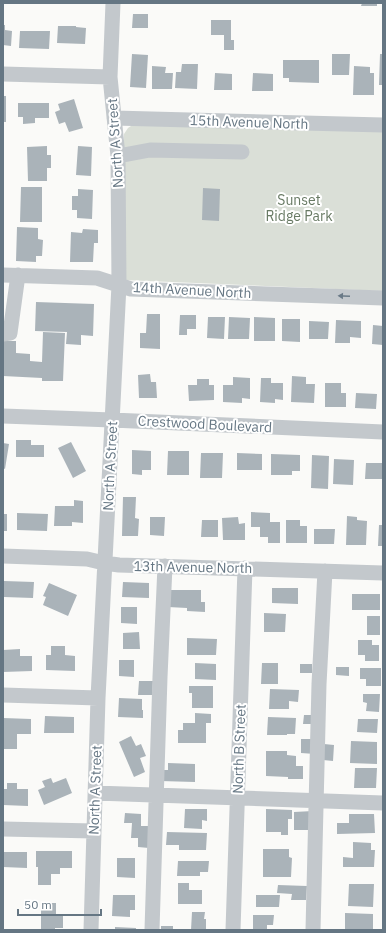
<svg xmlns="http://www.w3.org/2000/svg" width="386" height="933" font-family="'IBM Plex Sans',sans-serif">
<rect width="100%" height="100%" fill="#fafaf8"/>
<!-- green -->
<path fill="#dadfd7" d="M134 124 383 131V291L124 280V134L128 128Z"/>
<!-- building -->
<path fill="#aab3b9" d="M362 3H377V6H361Z
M133 14H148V28H132Z
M211 20H231V40H234V50H224V35H211Z
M3 25H5V30L12 31 11 46 3 45Z
M58 26H76V27L86 28 85 44 57 43Z
M20 31H50L49 49 19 48Z
M132 54 148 55 146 88 130 87Z
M332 54H350L349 75H332Z
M380 54H383V85H379Z
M283 60H319V83L289 82V78H283Z
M182 64H198L197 89 175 88 176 72H181Z
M152 66 166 67 165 73H173L172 89H152Z
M354 66 370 67V73H374V95H353Z
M215 73 232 74V90H214Z
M253 73 273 74V91H252Z
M3 96H6V122H3Z
M74 99 83 128 69 132 65 122 59 124 55 112 60 110 58 104Z
M18 103H49V118H35V123L23 124V117H18Z
M47 146V155H51V168H47V181H28L27 147Z
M78 146 92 147 91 176 76 175Z
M21 187H42V222H20Z
M203 188 220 189 219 221 202 220Z
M78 189 93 190 92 219 77 218V210H72V196H78Z
M17 227 38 228V239L43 240 42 256H36V262L16 261Z
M83 229 98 230V243H94L93 262H70L71 232 82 233Z
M36 302 94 304 93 336 81 335V345L66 344 67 332 35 331Z
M147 314H160V349L140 348V333H146Z
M180 315H196V329H187V335H179Z
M208 317H225L224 339 207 338Z
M229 317 250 318 249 339H228Z
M254 317 275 318V341H254Z
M282 319H300V342L282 341Z
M336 320 361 321V338L350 337V343H335Z
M309 321 329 322 328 339H309Z
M373 325 383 326V345L372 344Z
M43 332 65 333 63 381H42V378L3 376V341H16V353L30 354V361L42 362Z
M150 374 151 382H156L157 398H139L138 375Z
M292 376 306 377V384H315L314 403 291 402Z
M233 377 250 378V399L242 398V403L223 402V385H233Z
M261 378H271V383H283V400L275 399V403L260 402Z
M197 379H209V385H214V400L189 401 188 385H197Z
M325 383H341V393H346V407H325Z
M356 393 377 394 376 409 355 408Z
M16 440H31V445H44V457H16Z
M71 442 86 471 73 478 58 448Z
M3 443 9 444 5 469 3 468Z
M132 450 151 451V470H142V475L132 474Z
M168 451H189V475H167Z
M201 453H223L222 478H200Z
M237 453 262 454V470H237Z
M271 454 300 455V471H292V475H271Z
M312 455 329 456 328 489 311 488Z
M334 459 354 460 353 485 333 484Z
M366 463H383V479H365Z
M123 497H136L135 518 139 519 138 536H122Z
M74 500 83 501V523L72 522V526H54L55 506H74Z
M251 512 270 513V522H280V543H268V537H260V527H251Z
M17 513 48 514 47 531 17 530Z
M3 514H7V531H3Z
M347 516 357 517V520L367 521 366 545H346Z
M150 517H165L164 536 150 535Z
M238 517 239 524 245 523V540H223L222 518Z
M202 520H218V537H201Z
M286 520H300V526H307V543H286Z
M379 525H383V546H378Z
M314 529H335L334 544H314Z
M4 581 34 582 33 598 4 597Z
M123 582 149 583V598L122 597Z
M49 583 77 595 68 616 43 605 46 597 43 596Z
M272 588H298V604L272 603Z
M168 590H201V602H205V612L187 611V608L168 607Z
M352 594H380V610H352Z
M121 607H137V624L121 623Z
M264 613 286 614 285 632H264Z
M367 616H380V635H367Z
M139 632 140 649H123V633Z
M187 638 217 639 216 655H187Z
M358 640H372V645H379V661H365V655H358Z
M51 646H65V655L75 656V671L46 670V655H51Z
M20 649V656H32V671L3 672V650Z
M119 660H134V677L119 676Z
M195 663 216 664V680L195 679Z
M262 663H278V684H261Z
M300 664H312V673H300Z
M336 667H349V676L336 675Z
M360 668H381V686H366V679H360Z
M139 681H153L152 695H138Z
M189 686H213V708H192V693H189Z
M270 689 299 690 298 702 289 701V709H269Z
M363 694H380L379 712 366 711 367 703 363 702Z
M119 698 142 699V710H143V718L118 717Z
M195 713 211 714V723H206V743H178V730H183V723H195Z
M304 715H315V724H303Z
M45 716 74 717V733H44Z
M268 717 296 718 295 734H287V735H267Z
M3 718 31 719V734H17V749H3Z
M358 719H378L377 733 357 732Z
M131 736 136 746 141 744 146 756 140 758 145 772 134 777 119 742Z
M301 739H316L315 754 301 753Z
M351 741 377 742V764L350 763Z
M324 744 334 745 333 761 323 760Z
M266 751H287V755L296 756V766H303V779H288V777L266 776Z
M168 763 195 764V782L160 781 161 770H168Z
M355 768H377L376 788H354Z
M51 778 53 783 66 778 72 793 44 805 38 790 45 787 42 781Z
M7 783H17V789H28V806L3 805V789H7Z
M185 809H207V821L202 820V829L184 828Z
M266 809 292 810V819H288V835H281V832H266Z
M313 811V830H294V812Z
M125 813 141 814V826H149V848L138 847V838H131L132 823H124Z
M349 814H374L375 833 337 834V823H349Z
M167 832 207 833 206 850H179V845H166Z
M353 842 371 843V850H375L374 867H343V857L353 858Z
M263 849H289V857L292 858 291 877H263Z
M36 851H72V868H60V874H51V885H38V867H36Z
M3 852H27V868L3 867Z
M117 858H135V878L117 877Z
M178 861H209L208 872H200V876H177Z
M178 883H189V890H202V904H178Z
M349 884H374L373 907 348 906Z
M278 885 307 886 306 900H291L292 894 277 893Z
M113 895H135V910H130V917L112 916Z
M256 895H280L279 907H256Z
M41 903H56V914L63 915V928H55V930H41Z
M192 912H205L204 919H206V930H191Z
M345 913 373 914V930H345Z
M253 915H274L273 925H267V930H253Z
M161 926H173V930H161Z
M115 927 136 928V930H115Z"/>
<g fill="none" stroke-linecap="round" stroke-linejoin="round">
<!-- minor -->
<path stroke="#c3c8cc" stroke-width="15" d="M3 74 110 77
M114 118 383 125
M118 156 150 150 242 152
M3 275 97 278 131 289 383 298
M3 334 10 333 18 275
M3 416 112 420 383 432
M3 556 87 559 104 563 119 565 383 573
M3 695 98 698
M95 793 383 803
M3 829 94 831
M91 930 98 698 119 285 118 156 110 77 113 3
M152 930 160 677 165 566
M233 930 245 568
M313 930 319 684 325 571"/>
</g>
<!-- one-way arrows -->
<defs><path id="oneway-solid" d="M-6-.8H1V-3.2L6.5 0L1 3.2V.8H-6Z"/></defs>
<use fill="#6a7a87" href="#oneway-solid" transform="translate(344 296) rotate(-178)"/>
<g text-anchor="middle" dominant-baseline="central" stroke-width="4" stroke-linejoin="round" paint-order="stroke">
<!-- street labels -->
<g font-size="14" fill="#657683" stroke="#fff">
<text transform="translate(249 122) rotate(2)">15th Avenue North</text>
<text transform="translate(115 143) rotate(-94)">North A Street</text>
<text transform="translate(192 290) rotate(3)">14th Avenue North</text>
<text transform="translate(205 424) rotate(3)">Crestwood Boulevard</text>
<text transform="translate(110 466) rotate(-87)">North A Street</text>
<text transform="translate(193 567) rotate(1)">13th Avenue North</text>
<text transform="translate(239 749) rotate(-88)">North B Street</text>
<text transform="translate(95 790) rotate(-88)">North A Street</text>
</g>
<!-- park labels -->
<g font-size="14" fill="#687a64" stroke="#fff">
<text x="299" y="200">Sunset<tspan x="299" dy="16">Ridge Park</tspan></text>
</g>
</g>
<!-- border -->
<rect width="386" height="933" fill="none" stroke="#657683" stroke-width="8"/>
<!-- scale -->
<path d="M18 909v6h83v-6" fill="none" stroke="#657683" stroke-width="2"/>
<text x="24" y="909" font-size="12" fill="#657683" stroke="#ffffff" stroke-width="3" paint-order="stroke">50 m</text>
</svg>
